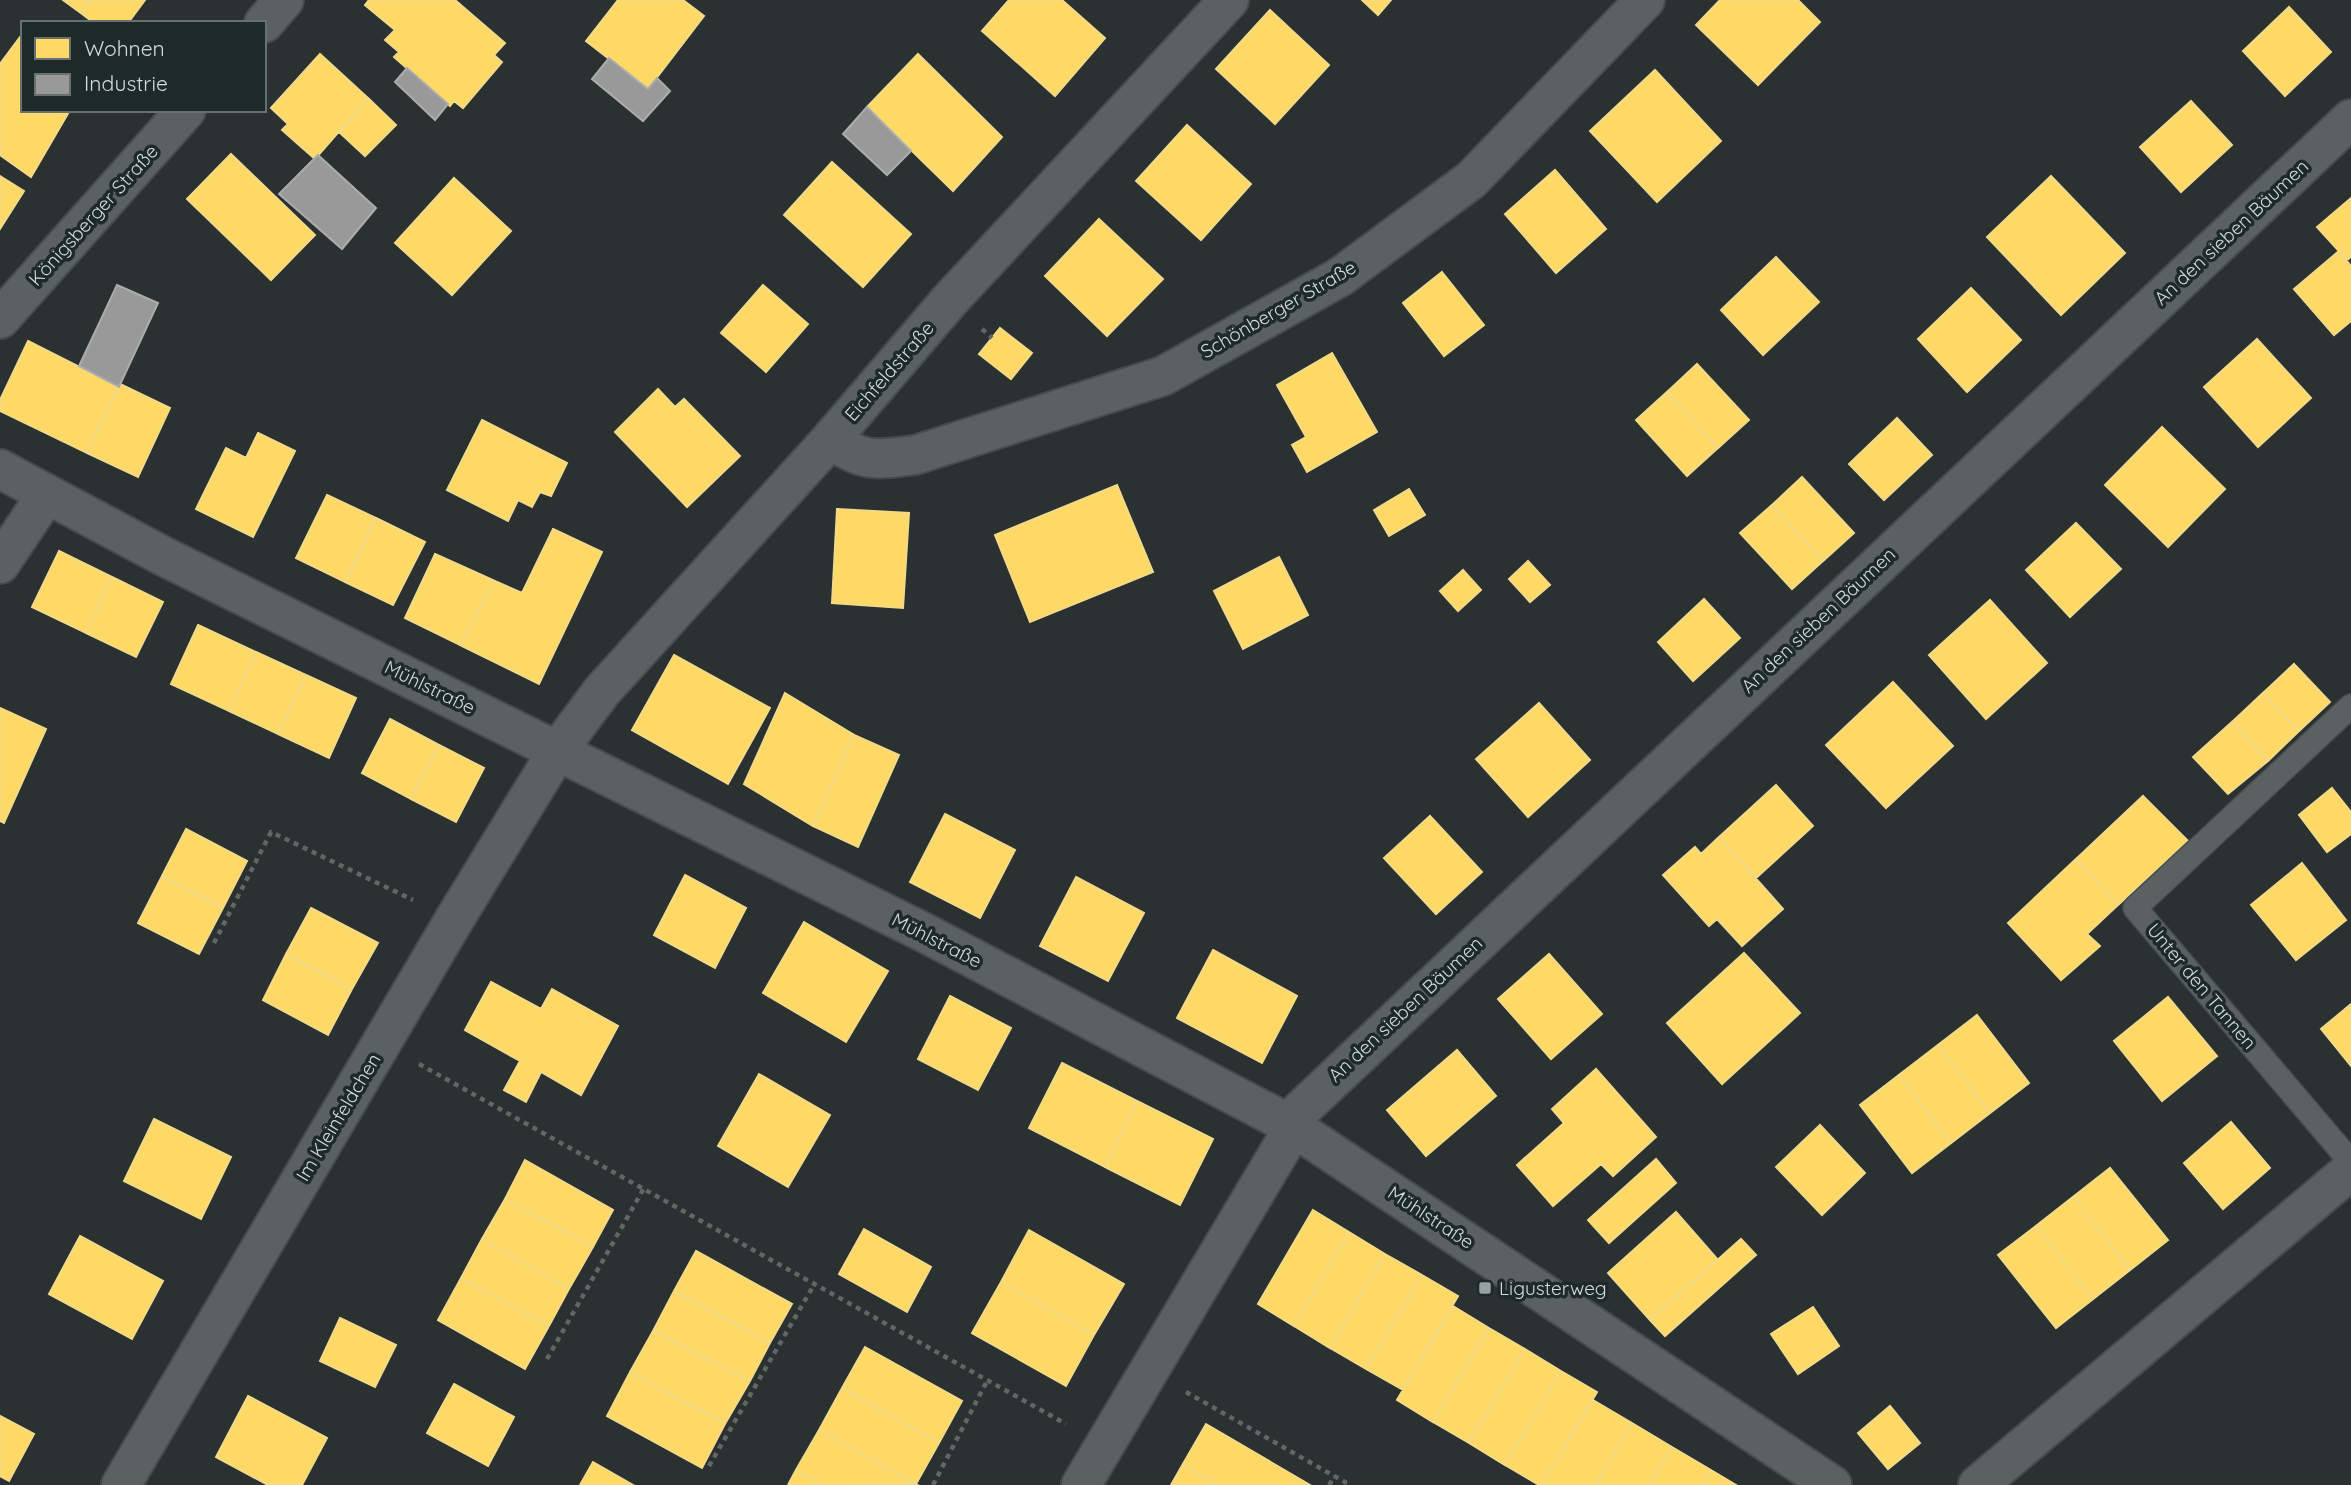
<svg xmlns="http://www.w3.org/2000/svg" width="2351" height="1485" font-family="Quicksand,sans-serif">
<rect width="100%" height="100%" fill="#2b3130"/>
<!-- homes -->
<path fill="#ffd966" stroke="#f2da89" stroke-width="2" d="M63 0H91L81 13Z
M91 0H145L128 23H94L81 13Z
M369 0H455L505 43 494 55 502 62 463 108 454 101 450 106 394 57 399 52 385 40 395 30 365 5Z
M618 0H683L704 16 648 89 586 41Z
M1009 0H1062L1105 38 1055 96 982 31Z
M1362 0H1391L1378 15Z
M1720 0H1798L1820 22 1758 85 1696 25Z
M2289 7 2331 52 2285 96 2243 51Z
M1270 10 1329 65 1275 124 1216 69Z
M23 33V110H70L31 177 0 155V64Z
M320 54 368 98 315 159 282 130 288 124 271 108Z
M918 54 1002 137 953 191 867 107Z
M1655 70 1721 141 1657 202 1590 131Z
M368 98 396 125 365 156 339 132Z
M2191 101 2232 145 2181 192 2140 147Z
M1187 125 1251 184 1201 240 1136 181Z
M231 154 315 235 271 280 187 199Z
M832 162 911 234 863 287 784 215Z
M1555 170 1606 229 1556 273 1505 214Z
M0 176 24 191 0 229Z
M2051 176 2125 253 2061 315 1987 237Z
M454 178 511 231 452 295 395 243Z
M2351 198V257L2347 260 2317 227Z
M1099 219 1163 279 1107 336 1045 276Z
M2339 251 2351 266V321L2334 335 2294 289Z
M1776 257 1819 302 1763 355 1721 310Z
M1442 272 1484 325 1444 356 1403 303Z
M763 285 808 324 766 372 721 333Z
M1971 288 2021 340 1967 392 1918 339Z
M1000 328 1032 353 1011 379 979 354Z
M2257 339 2311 398 2258 447 2204 387Z
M28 341 119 387 87 453 0 411V400Z
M1332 353 1377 432 1307 472 1292 445 1306 437 1277 385Z
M1697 364 1749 420 1718 448 1667 392Z
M120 384 170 408 138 477 87 453Z
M658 389 675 407 684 399 740 456 687 507 615 432Z
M1667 392 1718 448 1687 476 1636 420Z
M1897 418 1932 455 1884 500 1849 464Z
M482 420 567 463 551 496 540 492 532 507 518 500 508 521 447 490Z
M2162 427 2225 489 2168 547 2105 485Z
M258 433 295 451 253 537 196 509 226 448 246 458Z
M1802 477 1854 533 1823 561 1772 505Z
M1117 485 1153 572 1030 622 995 535Z
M1409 489 1425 515 1389 536 1374 510Z
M327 495 376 518 345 582 296 558Z
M1772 505 1823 561 1792 589 1740 533Z
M837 509 909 513 903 608 832 603Z
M376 518 425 542 393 605 345 582Z
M2076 523 2121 569 2070 617 2026 570Z
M553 529 602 552 539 684 460 645 495 581 522 593Z
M59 551 112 577 86 633 32 607Z
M435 554 495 581 460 645 405 618Z
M1279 557 1308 615 1243 649 1214 591Z
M1528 561 1550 585 1530 602 1509 579Z
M1463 570 1481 590 1458 611 1440 591Z
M112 577 163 602 136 657 86 633Z
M1704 599 1740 638 1693 681 1658 642Z
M1990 600 2047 663 1986 719 1929 655Z
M198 625 256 652 229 711 171 684Z
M256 652 306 675 278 734 229 711Z
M674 655 770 708 728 784 632 730Z
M2294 664 2330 702 2299 731 2263 693Z
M306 675 356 698 329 758 278 734Z
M1893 682 1953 746 1886 808 1826 745Z
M785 693 854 735 813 826 744 784Z
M2263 693 2299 731 2268 761 2232 722Z
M1539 703 1590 760 1528 817 1476 759Z
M0 708 46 729 4 823 0 821Z
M390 719 439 745 411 799 362 773Z
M2232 722 2268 761 2228 794 2193 757Z
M854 735 899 755 858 847 813 826Z
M439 745 484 768 456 822 411 799Z
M1776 785 1813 826 1756 878 1719 837Z
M2332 788 2351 812V834L2327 852 2299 815Z
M2143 796 2188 841 2118 905 2076 859Z
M945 814 1015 850 980 918 910 882Z
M1430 816 1482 872 1436 914 1384 858Z
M186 829 247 861 223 908 162 876Z
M1719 837 1783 909 1742 946 1717 919 1709 926 1663 875 1695 847 1701 854Z
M2076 859 2118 905 2087 934 2100 946 2061 980 2008 923Z
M2302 863 2346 920 2296 960 2251 905Z
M685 875 746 908 715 968 654 935Z
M162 876 223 908 199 954 138 923Z
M1076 877 1144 913 1108 981 1040 946Z
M311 908 378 943 352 989 286 954Z
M804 922 888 971 846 1042 763 993Z
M1213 950 1297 996 1262 1063 1177 1018Z
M1744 953 1800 1013 1722 1084 1667 1023Z
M286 954 352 989 328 1035 263 1000Z
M1549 954 1602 1014 1551 1059 1498 999Z
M491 982 541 1009 552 989 618 1026 581 1095 541 1072 526 1102 504 1090 520 1061 465 1030Z
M950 996 1011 1028 978 1090 918 1059Z
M2168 997 2217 1056 2162 1101 2114 1041Z
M2351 1004V1066L2321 1029Z
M1977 1015 2029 1083 1990 1113 1938 1045Z
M1938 1045 1990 1113 1951 1143 1899 1075Z
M1457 1050 1496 1096 1426 1156 1387 1110Z
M1062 1063 1137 1101 1105 1167 1029 1128Z
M1596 1069 1656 1137 1613 1176 1601 1164 1553 1206 1517 1165 1564 1123 1552 1109Z
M759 1074 830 1115 788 1187 718 1146Z
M1899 1075 1951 1143 1912 1173 1860 1105Z
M1137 1101 1213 1139 1180 1205 1105 1167Z
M154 1119 231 1157 201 1219 124 1181Z
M2231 1122 2270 1168 2223 1209 2184 1163Z
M1820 1125 1865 1173 1822 1215 1776 1167Z
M1656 1159 1676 1183 1609 1243 1588 1220Z
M525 1160 613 1210 593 1247 505 1199Z
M2110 1168 2168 1240 2130 1270 2073 1197Z
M2073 1197 2130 1270 2093 1299 2036 1226Z
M505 1199 593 1247 569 1289 482 1239Z
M1313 1210 1349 1232 1294 1326 1258 1304Z
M1676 1212 1718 1260 1650 1320 1608 1273Z
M2036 1226 2093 1299 2056 1328 1998 1255Z
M864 1229 931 1267 907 1312 839 1274Z
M1029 1230 1124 1284 1094 1335 1001 1282Z
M1349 1232 1385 1254 1330 1348 1294 1326Z
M80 1236 163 1281 132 1339 49 1294Z
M482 1239 569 1289 549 1326 461 1278Z
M1741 1239 1756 1255 1665 1336 1650 1320Z
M696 1251 792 1304 770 1343 674 1291Z
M1385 1254 1422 1275 1366 1369 1330 1348Z
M1422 1275 1458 1296 1403 1390 1366 1369Z
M461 1278 549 1326 525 1369 438 1320Z
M1001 1282 1094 1335 1066 1386 972 1333Z
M674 1291 770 1343 750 1381 653 1331Z
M1453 1306 1489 1328 1433 1422 1397 1400Z
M1813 1307 1839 1346 1798 1374 1771 1334Z
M340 1318 396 1345 375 1387 320 1361Z
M1489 1328 1525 1349 1469 1443 1433 1422Z
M653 1331 750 1381 725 1424 630 1372Z
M865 1347 962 1401 939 1443 842 1388Z
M1525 1349 1561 1371 1505 1465 1469 1443Z
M1561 1371 1597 1392 1542 1485H1539L1505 1465Z
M630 1372 725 1424 702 1468 607 1416Z
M454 1384 514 1417 488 1466 427 1433Z
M842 1388 939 1443 916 1484 819 1430Z
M248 1396 327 1438 302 1485H268L216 1457Z
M1593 1400 1632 1423 1596 1485H1542Z
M1890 1406 1920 1443 1888 1469 1858 1433Z
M0 1416 34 1434 9 1481 0 1476Z
M1632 1423 1672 1447 1649 1485H1596Z
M1206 1424 1310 1485H1217L1183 1464Z
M819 1430 916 1484 822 1485 796 1470Z
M1672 1447 1711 1470 1702 1485H1649Z
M593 1462 633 1485H580Z
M1183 1464 1217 1485H1171Z
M796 1470 822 1485H788Z
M1711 1470 1736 1485H1702Z"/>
<!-- industry -->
<path fill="#999" stroke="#abadad" stroke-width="2" d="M609 58 648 89 657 78 670 91 643 121 592 79Z
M407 68 448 104 435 120 395 82Z
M867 107 911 151 887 175 843 134Z
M318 155 376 208 342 249 279 194Z
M117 285 158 303 119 387 79 366Z"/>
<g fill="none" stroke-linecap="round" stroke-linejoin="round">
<!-- lane casing -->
<g stroke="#464c4b" stroke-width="26">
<path id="lane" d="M2351 706 2135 908 2351 1162"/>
</g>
<!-- street casing -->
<g stroke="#464c4b" stroke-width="42">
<path id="street" d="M264 23 284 0
M0 319 186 110
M831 439C862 463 878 460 915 455L1163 376 1340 277 1471 180 1645 0
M0 469 163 556 923 932 1287 1123 1832 1485
M0 564 47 494
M1287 1123 2351 119
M121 1485 454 920 558 750 602 691 831 439 949 301 1229 0
M1081 1485 1294 1127
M1978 1485 2351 1170"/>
</g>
<!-- path -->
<path stroke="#626766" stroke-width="4.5" stroke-dasharray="5 5" stroke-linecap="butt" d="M982 329 992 338
M214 943 271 832 413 900
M419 1064 1066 1424
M547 1359 644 1188
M1186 1392 1350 1485
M709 1466 815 1283
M933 1485 988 1379
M1329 1485 1335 1476"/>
<!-- lane -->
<use href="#lane" stroke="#5b6060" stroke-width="23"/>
<!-- street -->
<use href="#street" stroke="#5b6060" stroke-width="38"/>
</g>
<!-- markers -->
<rect fill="#99a09f" stroke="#1e2a28" stroke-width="2.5" x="1478" y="1281" width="14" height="14" rx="3.5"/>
<g text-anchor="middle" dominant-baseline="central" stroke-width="7" stroke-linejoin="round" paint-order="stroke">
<!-- street labels -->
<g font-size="19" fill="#d4dcdb" stroke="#1e2a28">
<text transform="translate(93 215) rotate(-48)">Königsberger Straße</text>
<text transform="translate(2231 232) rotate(-43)">An den sieben Bäumen</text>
<text transform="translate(1278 309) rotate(-30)">Schönberger Straße</text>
<text transform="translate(889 371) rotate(-49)">Eichfeldstraße</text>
<text transform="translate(1818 620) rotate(-43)">An den sieben Bäumen</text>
<text transform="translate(430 687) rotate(26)">Mühlstraße</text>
<text transform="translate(937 940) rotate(27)">Mühlstraße</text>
<text transform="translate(2202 986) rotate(50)">Unter den Tannen</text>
<text transform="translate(1405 1009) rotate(-43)">An den sieben Bäumen</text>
<text transform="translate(338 1117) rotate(-59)">Im Kleinfeldchen</text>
<text transform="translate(1431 1217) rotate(33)">Mühlstraße</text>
</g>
<!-- poi labels -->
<g font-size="19" fill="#d4dcdb" stroke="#1e2a28" text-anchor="start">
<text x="1499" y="1288">Ligusterweg</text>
</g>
</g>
<!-- legend -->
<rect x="21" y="21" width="245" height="91" fill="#1e2a28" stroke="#677170" stroke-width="2"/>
<rect x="35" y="38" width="35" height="21" fill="#ffd966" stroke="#677170" stroke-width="2"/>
<text x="84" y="56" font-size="21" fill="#d4dcdb">Wohnen</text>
<rect x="35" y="74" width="35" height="21" fill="#999999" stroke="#677170" stroke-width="2"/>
<text x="84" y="91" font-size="21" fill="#d4dcdb">Industrie</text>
</svg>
